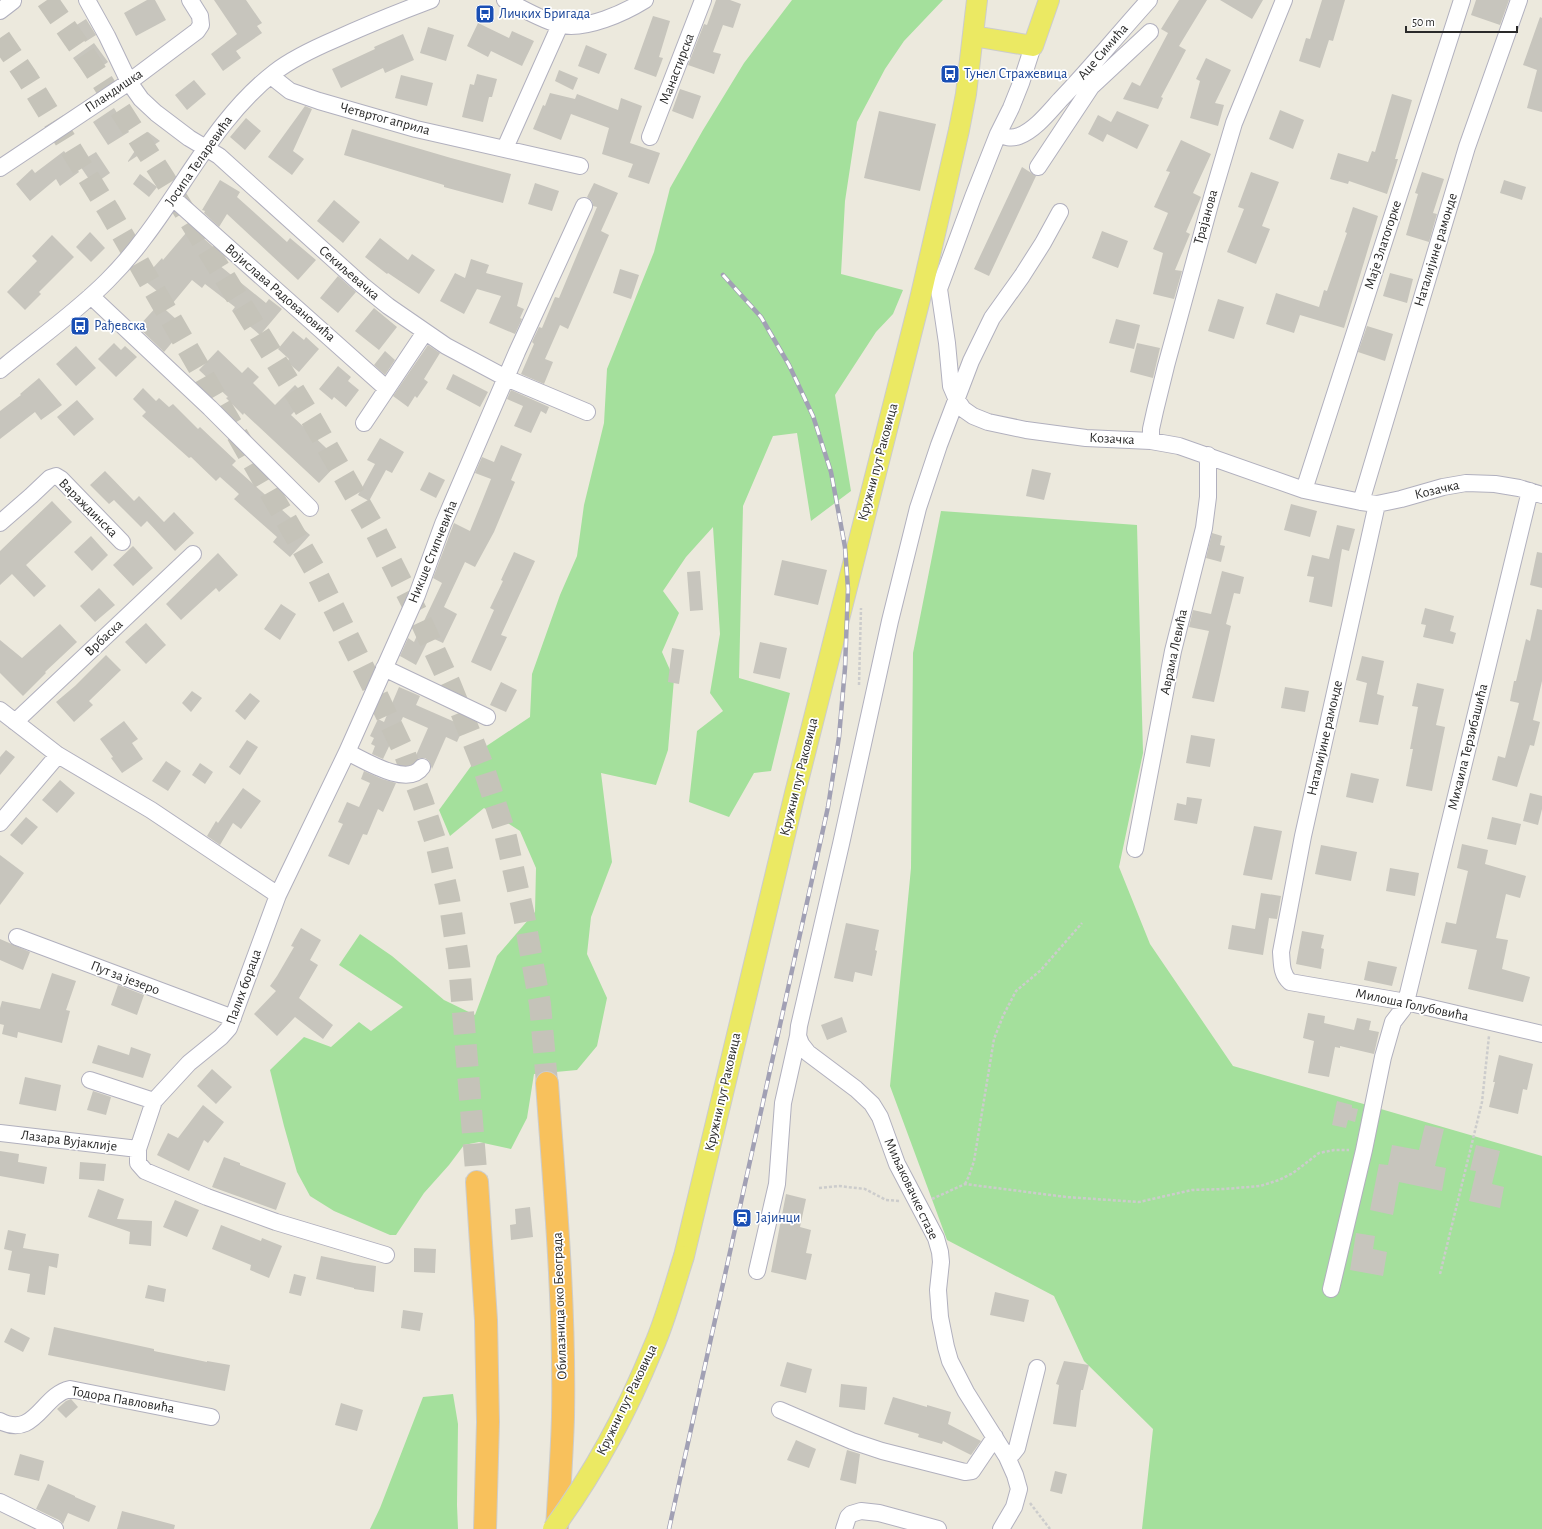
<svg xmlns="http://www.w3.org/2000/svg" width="1542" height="1529" font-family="'Alegreya Sans',sans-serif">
<rect width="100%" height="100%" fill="#ece9dd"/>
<!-- green -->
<path fill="#a4e09c" d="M792 0H943L904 41 885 69 857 122 845 201 841 274 903 290 893 314 876 332 835 395 851 491 811 521 797 433 773 436 743 506 739 678 790 693 771 771 754 773 729 817 689 802 697 731 723 711 710 693 720 634 713 527 686 557 663 591 679 613 662 652 674 679 668 750 656 785 601 773 612 862 591 917 587 954 607 998 597 1046 577 1070 534 1074 527 1118 511 1149 479 1142 464 1145 449 1165 424 1193 396 1235H390L334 1211 310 1196 297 1172 284 1126 270 1070 304 1037 331 1047 359 1022 371 1031 403 1007 339 965 360 934 392 956 444 1000 475 1015 497 956 535 912 536 868 520 831 484 808 450 836 439 810 485 747 530 717 532 674 560 595 577 556 584 505 604 423 607 369 654 252 670 188 703 130 744 63Z
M941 511 1137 525 1143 753 1119 867 1150 944 1233 1066 1542 1156V1529H1142L1153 1429 1084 1361 1054 1296 947 1240 890 1086 911 868 913 653Z
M453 1394 458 1424 457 1505 458 1529H370L380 1508 423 1397Z"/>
<!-- building -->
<path fill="#c7c5bd" d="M147 0H155L166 20 136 36 124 13Z
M214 0H246L262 23 257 26 262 33 236 51 241 58 223 71 211 54 237 34Z
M716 0H730L741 4 733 28 723 25 713 52 721 54 714 74 688 65 704 24 707 25Z
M1179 0H1207L1179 46 1186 50 1161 97 1163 98 1158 109 1123 99 1132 82 1140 86 1168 33 1161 29Z
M1220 0H1263L1252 19Z
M1322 0H1345L1333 41 1329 40 1320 68 1299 61 1306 38 1310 39Z
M1476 0H1509L1500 25 1471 15Z
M653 16 670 21 659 57 663 58 656 77 634 69Z
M1540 17 1542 18V112L1527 108 1537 70 1523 65Z
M86 19 96 35 85 42 75 26Z
M478 23 509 38 512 31 534 41 522 66 491 51 488 57 467 46Z
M428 27 454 35 446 61 420 53Z
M403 34 414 60 385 73 383 68 341 88 332 69 375 49 374 47Z
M94 43 108 62 87 77 73 58Z
M586 45 607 54 599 74 578 66Z
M1206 58 1231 70 1215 103 1224 105 1218 126 1190 118 1200 81 1196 79Z
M559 70 578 78 573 90 555 81Z
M477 74 497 79 492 97H489L483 122 462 117 470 84 474 85Z
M401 75 433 83 427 106 395 98Z
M194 80 206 94 187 110 175 95Z
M680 89 701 96 693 119 672 111Z
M550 93 575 99 577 94 618 110 621 98 642 106 630 143 660 153 649 184 628 177 633 164 602 154 609 128 571 114 561 140 533 129 543 105 545 106Z
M1392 94 1412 100 1395 159H1398L1387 194 1349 181 1348 184 1330 179 1338 153 1368 162 1372 151 1375 152Z
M305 106 312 109 293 151 304 159 292 175 268 157Z
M114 108 129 132 108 145 93 122Z
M1280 110 1304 120 1293 149 1269 139Z
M879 111 936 124 920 191 864 178Z
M1117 111 1149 125 1137 149 1107 134 1103 142 1088 134 1098 115 1111 122Z
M246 118 261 131 245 150 230 137Z
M352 129 451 158 511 174 503 203 444 187V185L344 155Z
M148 132 160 141 128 162V161Z
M1181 140 1211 154 1193 193 1201 197 1186 232 1190 234 1175 270 1182 271 1174 299 1153 294 1163 253 1153 249 1168 213 1154 207 1170 172 1166 171Z
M64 151 79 172 60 186 56 179 30 201 16 184 32 169 35 173Z
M96 152 110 173 93 185 78 163Z
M1022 167 1036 176 989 276 974 269Z
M1251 172 1279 182 1262 226 1270 229 1256 264 1227 252 1244 209 1238 207Z
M1422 172 1444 179 1433 213 1437 214 1429 242 1406 235 1418 194 1415 193Z
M140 174 157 187 149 197 133 184Z
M220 180 240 192 237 197 287 242 290 238 316 260 298 280 227 214 219 227 204 213 205 211 202 210Z
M1504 180 1526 187 1522 200 1500 193Z
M535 183 559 191 552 211 528 204Z
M594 183 618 193 601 231 609 235 568 329 560 325 545 359 553 362 544 384 521 374 534 344 532 342 539 327 542 328 555 297 559 298 597 207 593 206 592 201 587 197Z
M334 200 360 222 343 243 317 221Z
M1353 207 1378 216 1344 328 1300 315 1294 333 1266 324 1276 293 1319 307 1324 290 1327 291 1347 233 1345 232Z
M191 227 220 253 214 261 266 303 269 299 282 309 260 335 232 311 235 307 205 284 202 288 192 280 172 304 143 279 162 258 163 260Z
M1102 231 1128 241 1118 268 1092 258Z
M90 232 105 248 91 262 76 247Z
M52 235 74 257 39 292 41 294 25 310 7 292 37 261 32 256Z
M380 238 408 260 412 254 435 270 419 294 388 273 387 274 365 257Z
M471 259 489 265 486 273 523 283 517 306 524 309 520 318 522 319 515 334 489 323 501 296 477 289 464 314 440 301 455 273 465 278Z
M620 269 639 275 631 299 613 293Z
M1390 273 1413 279 1407 303 1383 296Z
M338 276 356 292 338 313 320 298Z
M1218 299 1244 307 1234 339 1208 331Z
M159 304 185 327 164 352 138 327Z
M374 308 397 327 379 350 355 331Z
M1116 319 1140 325 1134 349 1109 343Z
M1367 326 1393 334 1385 361 1358 352Z
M293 331 304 340 306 337 319 349 299 372 287 362 289 359 278 349Z
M114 343 121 350 125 346 137 357 116 377 98 359Z
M1137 343 1160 348 1153 378 1130 372Z
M428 345 440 353 424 379 428 382 417 398 415 396 408 407 393 396Z
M76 346 96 368 76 386 56 364Z
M218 350 242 373 248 367 259 377 253 383 275 405 295 385 308 398 291 415 340 461 319 483 244 413 243 415 226 398 228 397 199 370Z
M385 351 395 360 385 375 374 365Z
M338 366 351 377 348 381 359 390 346 407 334 397 332 400 319 389Z
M453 374 488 392 480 407 446 389Z
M39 378 62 405 41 420 35 412 0 439V411L21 395 20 394Z
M143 388 156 401 159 398 169 407 173 404 198 429 200 427 236 461 232 465 310 535 290 557 273 542 277 537 234 499 239 494 220 477 216 481 191 457 189 458 142 416 146 412 133 399Z
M511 390 549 407 546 414 541 411 531 433 514 426 523 406 507 399Z
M77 400 94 419 74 436 57 417Z
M380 438 404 452 392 473 386 470 369 501 358 495 375 464 367 460Z
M501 445 522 454 511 480 515 482 494 532 475 567 465 562 444 607 457 614 443 643 430 637 416 665 400 656 408 638 414 642 442 583 433 578 454 523 470 531 481 504 491 479 475 473 482 457 494 462Z
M1032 469 1051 473 1044 500 1026 496Z
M105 471 134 501 139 496 164 522 174 512 194 533 175 551 147 521 141 527 114 500 109 504 90 485Z
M429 472 445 480 436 498 420 490Z
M52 501 72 522 26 565 46 586 34 597 12 574 0 585V551Z
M1291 504 1317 511 1310 537 1284 530Z
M1337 525 1355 529 1349 551 1342 549 1332 607 1309 602 1314 577 1307 576 1312 555 1329 559Z
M1212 533 1222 536 1220 545 1225 546 1221 562 1206 558Z
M91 536 108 555 92 571 74 552Z
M133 546 153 568 133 586 113 565Z
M514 552 535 561 501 635 507 637 491 671 471 662 494 610 490 608 503 581 501 580Z
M1537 552 1542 553V588L1530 585Z
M218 553 238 575 219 592 216 588 181 620 166 604Z
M782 560 827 570 818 605 774 595Z
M700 571 703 610 690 611 687 572Z
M1222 571 1244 577 1240 594 1234 593 1226 624 1231 626 1214 702 1192 698 1209 631 1189 627 1193 610 1211 614Z
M99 588 115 605 95 622 80 606Z
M281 604 296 614 280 640 264 629Z
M1425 608 1454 616 1450 631 1456 633 1453 644 1423 637 1426 625 1421 624Z
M1537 609 1542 610V681L1533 720 1540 722 1534 746 1530 745 1517 787 1492 780 1498 756 1505 758 1519 703 1510 701 1514 681H1516L1526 639 1530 641Z
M146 623 166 645 146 664 125 642Z
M60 624 77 642 45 672 46 673 23 696 0 673V640L22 658Z
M760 642 787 648 780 679 753 673Z
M672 648 684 650 679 684 668 682Z
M106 655 121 670 89 701 93 705 74 722 56 702 75 686Z
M1362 656 1384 661 1377 694 1384 696 1378 725 1359 722 1367 683 1356 680Z
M501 682 517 690 506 712 490 705Z
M1417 683 1444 689 1436 725 1445 727 1432 791 1406 786 1413 749H1410L1418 707 1412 706Z
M399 687 420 696 416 705 464 726 457 742 446 737 432 769 429 761 425 758H421L414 760 428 728 403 717 383 759 372 754 375 746 371 744 374 738 370 736 378 719 384 722Z
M1285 687 1309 691 1305 712 1281 708Z
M192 691 202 698 191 712 182 703Z
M250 693 260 701 245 720 235 711Z
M124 721 138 739 132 743 143 759 122 773 111 758 113 757 100 739Z
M1191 735 1215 739 1210 767 1186 763Z
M247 740 258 747 240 775 229 767Z
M6 750 15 757 0 775V757Z
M166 761 181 771 168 791 152 781Z
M200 763 213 772 205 784 192 775Z
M364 771 382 779 396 783 383 812 378 809 367 835 363 834 349 865 328 856 343 824 338 822 347 802 359 807 370 783 361 779Z
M1351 773 1379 779 1373 803 1346 797Z
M60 780 75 793 57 813 42 800Z
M243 788 261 801 241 829 233 823 220 845 207 836 216 821 218 823Z
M1530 793 1542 796V809L1538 825 1523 821Z
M1187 797 1202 799 1197 824 1174 820 1177 803 1186 805Z
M26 817 38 827 22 845 10 835Z
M1492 817 1521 824 1516 845 1487 839Z
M1254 826 1282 831 1272 880 1243 875Z
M1462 844 1488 850 1485 864 1526 876 1520 898 1506 894 1496 938 1508 940 1502 969 1530 977 1523 1002 1468 989 1477 950 1441 943 1446 922 1456 924 1468 871 1457 868Z
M1321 845 1357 852 1351 881 1315 874Z
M0 855 24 873 0 905Z
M1390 868 1419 873 1415 896 1386 891Z
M1261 893 1281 896 1277 919 1269 918 1263 955 1228 949 1232 925 1255 929Z
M846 923 879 930 875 950 877 951 872 976 855 972 853 982 834 978Z
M301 928 321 940 310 960 318 965 299 998 333 1025 323 1039 295 1017 277 1036 254 1014 276 991 270 986 277 976 294 947 291 946Z
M1302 931 1324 935 1321 948 1324 949 1321 969 1296 964Z
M0 939 30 952 23 970 0 960Z
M1368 961 1397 967 1392 986 1364 980Z
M52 973 76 981 66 1010 70 1011 62 1043 18 1032 17 1038 2 1034 4 1025 0 1024V1008L2 1001 40 1009Z
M118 985 144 995 137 1015 111 1005Z
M1308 1013 1325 1016 1324 1023 1354 1030 1357 1018 1371 1021 1369 1030 1379 1032 1374 1054 1340 1046V1048L1335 1047 1329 1077 1308 1073 1314 1041 1303 1038Z
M842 1017 847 1032 827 1040 821 1025Z
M98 1045 129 1055 131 1047 151 1054 143 1078 92 1063Z
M1499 1055 1533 1064 1527 1090 1523 1089 1518 1114 1489 1107 1495 1082H1493Z
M212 1069 232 1087 216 1104 197 1086Z
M25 1077 61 1085 56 1111 19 1104Z
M93 1091 111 1097 106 1115 87 1110Z
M1337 1101 1352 1105V1108L1358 1109 1355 1122 1348 1120 1346 1128 1332 1125Z
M203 1105 224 1122 208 1143 204 1140 189 1171 157 1155 168 1133 178 1138Z
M1425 1125 1444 1129 1435 1166 1446 1168 1442 1191 1399 1182 1393 1215 1370 1210 1379 1164 1388 1165 1392 1145 1419 1150Z
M1476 1145 1500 1151 1492 1184 1504 1187 1500 1208 1469 1201 1476 1171 1470 1170Z
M0 1151 19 1154 18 1162 47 1167 44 1184 0 1176Z
M224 1157 240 1163V1165L286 1183 276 1210 212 1187Z
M80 1162 106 1164 104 1181 79 1179Z
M98 1189 124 1199 117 1219 152 1221 151 1246 129 1244 130 1232 88 1217Z
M786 1194 806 1199 800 1227 811 1230 806 1253 812 1254 806 1280 771 1272Z
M175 1200 199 1210 187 1237 163 1227Z
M530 1207 533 1237 511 1240 510 1225 516 1224 515 1209Z
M221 1225 261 1241 262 1238 282 1246 269 1278 250 1270 251 1265 212 1249Z
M8 1230 26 1234 23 1248 59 1254 57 1268 49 1266 45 1295 27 1292 30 1274 8 1270 12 1251 4 1249Z
M1356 1233 1375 1236 1373 1249 1387 1252 1383 1276 1350 1270Z
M414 1248 436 1249 435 1273 414 1272Z
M321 1256 354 1263 376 1266 374 1292 354 1289V1288L316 1279Z
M294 1274 306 1277 301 1296 289 1293Z
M148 1285 166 1289 164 1302 145 1298Z
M995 1292 1029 1300 1024 1322 990 1315Z
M403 1310 423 1313 420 1331 401 1328Z
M54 1327 154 1349V1351L207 1362V1361L230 1365 225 1391 48 1355Z
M11 1328 30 1338 23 1352 4 1342Z
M1064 1361 1089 1365 1083 1390H1081L1076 1427 1053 1424 1059 1385 1056 1384Z
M787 1362 812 1369 806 1393 780 1386Z
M841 1384 867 1387 865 1410 839 1407Z
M893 1397 927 1407V1405L951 1412 948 1424 981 1441 971 1455 943 1441 942 1444 918 1437 919 1434 884 1424Z
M71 1399 78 1407 66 1418 57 1409 66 1401Z
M341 1403 363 1410 357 1431 335 1425Z
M796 1440 816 1449 809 1468 787 1460Z
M847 1450 860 1454 856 1484 840 1480Z
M20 1454 44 1461 39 1481 14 1475Z
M1055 1471 1067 1474 1062 1494 1050 1491Z
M48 1484 75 1496V1497L96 1506 89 1522 68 1513 63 1524 59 1520 36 1509Z
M122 1511 175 1525 174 1529H117Z"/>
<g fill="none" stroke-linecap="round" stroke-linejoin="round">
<!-- highway-tunnel -->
<path stroke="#c5c3b9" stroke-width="22" stroke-dasharray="22 11" stroke-linecap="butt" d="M47 0 87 58 164 178 312 420 376 532 420 619 450 684 483 766 505 833 524 916 540 1004 547 1083
M0 38 26 76 109 211 316 572 376 693 404 752 422 800 436 843 449 899 459 964 477 1182"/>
<!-- minor casing -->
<g stroke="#b1b0be" stroke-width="18">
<path id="minor" d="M87 0 107 36 129 82 141 99 156 113 189 138 219 156 362 285 388 306 446 346 506 378 587 412
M505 0C520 7 545 22 561 25 587 30 624 13 645 0
M0 11 13 1
M1033 46 1021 83 1011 108 998 134 973 197 939 289 947 343 951 386 957 400 963 409 973 416 988 422 1026 430 1086 438 1151 441 1179 446 1304 490 1361 502 1377 504 1401 499 1443 487 1466 483 1495 484 1519 488 1542 495
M271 76 290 91 319 101 416 129 580 166
M1083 81 1091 87 1150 32
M998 134C1005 137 1011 139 1019 136 1035 130 1049 112 1060 100 1091 68 1119 33 1149 0
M650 137 703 0
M505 148 560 25
M1038 167 1091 87
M0 168 129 82 197 31 201 25 200 16 190 0
M173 198 387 389
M91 296 210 408 310 508
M0 370C35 341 74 314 107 281 120 268 133 253 144 238 187 182 218 116 275 72 293 58 315 48 336 39 367 25 399 12 431 0
M364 423 425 332
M1151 441V429L1155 411 1166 366 1212 197 1234 123 1284 0
M1304 490 1462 0
M1361 502 1467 147 1519 0
M1377 504 1303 836 1281 952C1282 963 1281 974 1290 982L1406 1002 1542 1034
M0 523 31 496 50 478 56 476 61 479 122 542
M384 668 487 717
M0 710 58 755 151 810 278 895
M15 722 193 554
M347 752C364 760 408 788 422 767
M0 823 58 755
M1135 849 1173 651 1204 528 1208 497V455
M17 937 233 1018
M798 1036 801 1044 808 1053 856 1089 872 1104 880 1117 897 1164 936 1238 940 1252 941 1262 938 1290 940 1317 946 1347 950 1361 966 1392 1007 1457 1015 1475 1019 1489 1014 1507 1001 1529
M90 1080 154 1101
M0 1133 138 1149
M386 1255 276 1222 207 1197 145 1171 138 1163V1149L154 1101 189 1063 221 1037 229 1028 278 895 347 752 417 595 443 524 517 352 584 206
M757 1271 777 1184 783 1103 798 1036 799 1026 841 844 890 621 918 508 939 445 971 361 992 318 1022 276 1043 243 1060 212
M1331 1289 1364 1150 1383 1057 1393 1022 1403 1009 1406 1002 1530 491
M780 1410 852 1441 882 1451 965 1472 972 1471 995 1437
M0 1421C35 1439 42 1395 70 1389L211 1417
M1007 1457 1013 1453 1017 1448 1037 1368
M0 1502 55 1529
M844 1529 848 1517 851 1514 861 1511 879 1513 938 1529"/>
</g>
<!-- major casing -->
<g stroke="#ccc" stroke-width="22">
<path id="major" d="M973 36 1033 46 1049 0
M684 1256 795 793 920 299 959 130 966 94 977 0"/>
</g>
<!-- highway casing -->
<g stroke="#ccc" stroke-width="24">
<path id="highway" d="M547 1083C555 1194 565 1305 563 1417 562 1454 559 1492 557 1529
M477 1182 486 1320 488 1422 485 1529"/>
</g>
<!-- path -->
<path stroke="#ccc" stroke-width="2.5" stroke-dasharray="3 2" stroke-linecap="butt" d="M859 685 861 608
M965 1184 969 1176 974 1161 994 1039 1003 1016 1016 991 1041 970 1082 923
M819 1188 839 1186 865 1189 886 1200 900 1201
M932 1199 965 1184 1066 1197 1139 1202 1192 1190 1224 1189 1260 1186 1279 1180 1293 1173 1319 1153 1334 1150H1349
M1440 1274 1482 1102 1489 1036
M1030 1503 1050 1529"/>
<!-- minor -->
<use href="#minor" stroke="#fff" stroke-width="16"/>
<!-- major -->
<use href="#major" stroke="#ebe963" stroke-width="20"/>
<!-- highway -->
<use href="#highway" stroke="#f8c15c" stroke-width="22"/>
<!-- rail casing -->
<g stroke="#a1a0b4" stroke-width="4.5">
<path id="rail" d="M669 1529 828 807 839 737 845 668 848 589 845 547 831 472 813 416 789 365 761 317 723 275"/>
</g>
<!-- rail -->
<use href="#rail" stroke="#fff" stroke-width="3" stroke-dasharray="9" stroke-linecap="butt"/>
<!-- major-bridge casing -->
<g stroke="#ccc" stroke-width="22" stroke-linecap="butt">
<path id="major-bridge" d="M553 1529C594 1473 627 1412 653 1348 666 1319 674 1287 684 1256"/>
</g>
<!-- major-bridge -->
<use href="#major-bridge" stroke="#ebe963" stroke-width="20"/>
</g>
<!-- icons -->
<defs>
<g id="bus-square" transform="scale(1)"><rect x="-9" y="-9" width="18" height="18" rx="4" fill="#1a4fb4" stroke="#fff"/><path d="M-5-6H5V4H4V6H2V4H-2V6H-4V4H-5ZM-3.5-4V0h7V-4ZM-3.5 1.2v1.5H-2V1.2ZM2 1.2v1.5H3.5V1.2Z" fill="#fff"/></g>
<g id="station-square" transform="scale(1)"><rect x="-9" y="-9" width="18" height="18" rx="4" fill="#1a4fb4" stroke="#fff"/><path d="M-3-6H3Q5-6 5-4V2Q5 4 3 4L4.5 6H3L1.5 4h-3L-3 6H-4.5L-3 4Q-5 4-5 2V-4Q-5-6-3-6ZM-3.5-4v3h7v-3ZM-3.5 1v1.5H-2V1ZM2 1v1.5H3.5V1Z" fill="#fff"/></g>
</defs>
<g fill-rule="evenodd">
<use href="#bus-square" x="485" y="14"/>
<use href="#bus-square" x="950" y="74"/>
<use href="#bus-square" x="80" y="326"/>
<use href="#station-square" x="742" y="1218"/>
</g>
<g text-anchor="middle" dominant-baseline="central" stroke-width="3.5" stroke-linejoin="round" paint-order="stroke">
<!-- transit labels -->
<g font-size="14" fill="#164399" stroke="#fff" text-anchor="start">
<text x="499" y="14">Личких Бригада</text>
<text x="964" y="74">Тунел Стражевица</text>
<text x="94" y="326">Рађевска</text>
<text x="756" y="1218">Јајинци</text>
</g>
<!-- street labels -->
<g font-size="14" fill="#2a2a2a" stroke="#fff">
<text transform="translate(1103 52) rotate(-49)">Аце Симића</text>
<text transform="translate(677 69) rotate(-69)">Манастирска</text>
<text transform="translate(114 91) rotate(-34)">Пландишка</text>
<text transform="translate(385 119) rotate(15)">Четвртог априла</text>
<text transform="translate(199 161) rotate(-55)">Јосипа Теларевића</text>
<text transform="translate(1206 217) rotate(-74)">Трајанова</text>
<text transform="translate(1383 245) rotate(-72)">Маје Златогорке</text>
<text transform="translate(1436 250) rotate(-73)">Наталијине рамонде</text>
<text transform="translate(349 273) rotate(41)">Секиљевачка</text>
<text transform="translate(280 293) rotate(41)">Војислава Радовановића</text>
<text transform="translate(1112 439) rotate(3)">Козачка</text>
<text transform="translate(878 462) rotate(-75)">Кружни пут Раковица</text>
<text transform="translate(1437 490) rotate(-13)">Козачка</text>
<text transform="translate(88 508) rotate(45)">Вараждинска</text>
<text transform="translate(433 552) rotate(-68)">Никше Стипчевића</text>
<text transform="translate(104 638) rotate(-43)">Врбаска</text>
<text transform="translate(1174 652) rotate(-78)">Аврама Левића</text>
<text transform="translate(1325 738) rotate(-77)">Наталијине рамонде</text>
<text transform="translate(1468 747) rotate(-76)">Михаила Терзибашића</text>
<text transform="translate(799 777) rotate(-76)">Кружни пут Раковица</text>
<text transform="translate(125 978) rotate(21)">Пут за језеро</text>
<text transform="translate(244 987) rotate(-70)">Палих бораца</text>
<text transform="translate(1412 1005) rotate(12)">Милоша Голубовића</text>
<text transform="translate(723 1092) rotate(-77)">Кружни пут Раковица</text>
<text transform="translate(69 1141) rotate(7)">Лазара Вујаклије</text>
<text transform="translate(911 1189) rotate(65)">Миљаковачке стазе</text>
<text transform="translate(560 1306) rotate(-92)">Обилазница око Београда</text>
<text transform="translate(123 1400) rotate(10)">Тодора Павловића</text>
<text transform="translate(627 1400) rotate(-64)">Кружни пут Раковица</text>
</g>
</g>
<!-- scale -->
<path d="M1406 26v6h111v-6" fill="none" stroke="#2a2a2a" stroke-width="2"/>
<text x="1412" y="26" font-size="12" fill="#2a2a2a" stroke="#ffffff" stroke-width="3" paint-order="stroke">50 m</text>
</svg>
